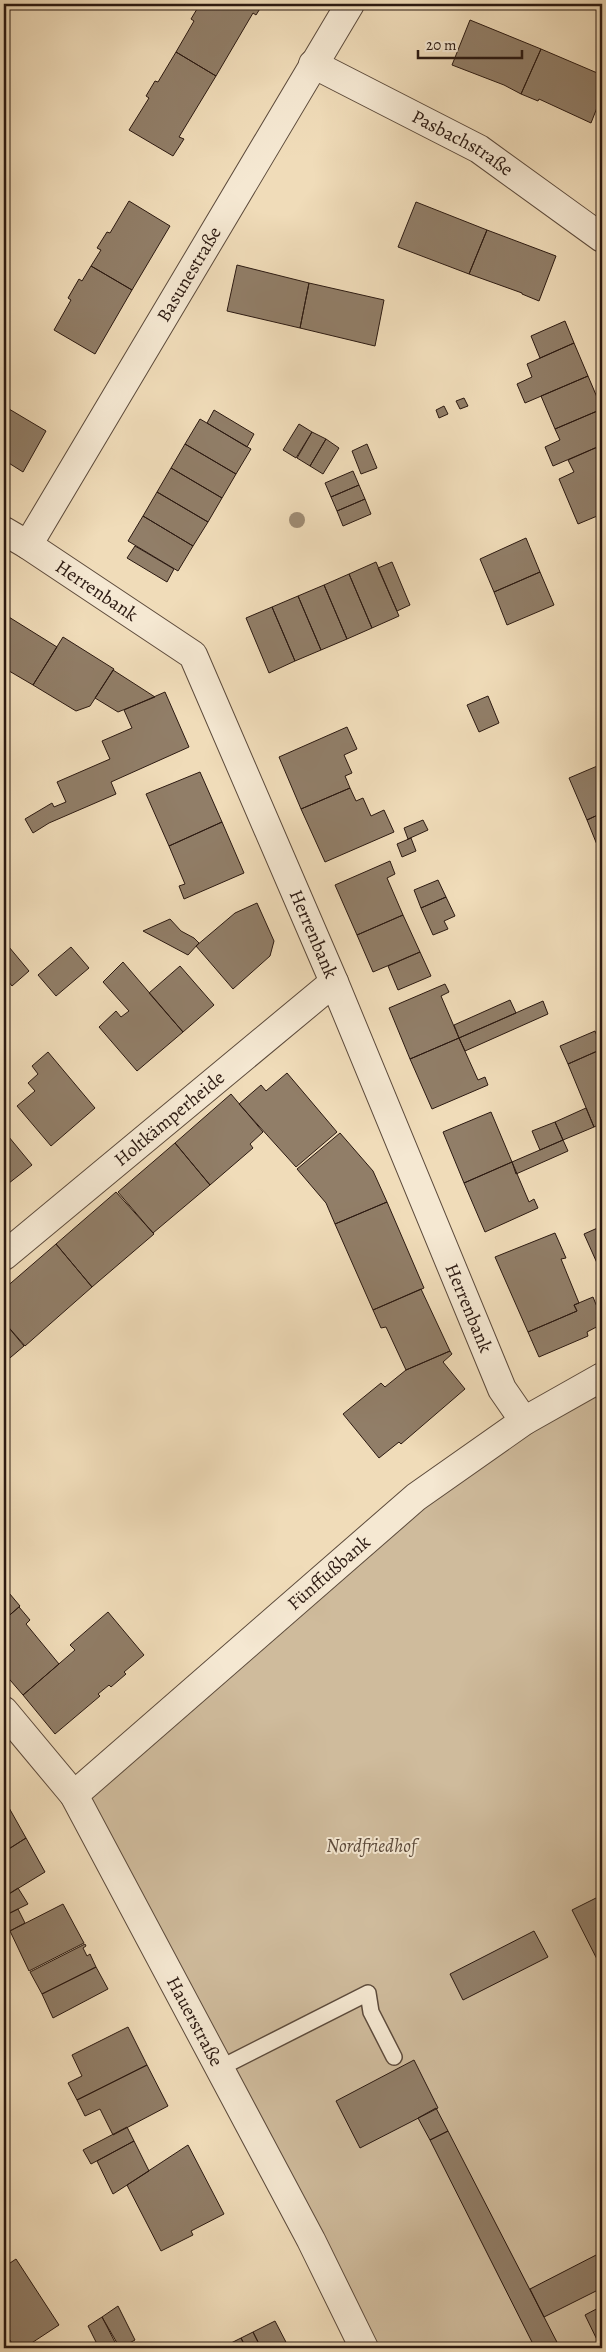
<svg xmlns="http://www.w3.org/2000/svg" width="606" height="2352" font-family="Alegreya,serif">
<rect width="100%" height="100%" fill="#f0dcb9"/>
<filter id="stains"><feTurbulence type="fractalNoise" baseFrequency=".004" numOctaves="4"/><feColorMatrix values="0 0 0 0 .2 0 0 0 0 .09 0 0 0 0 .02 0 0 0 .5 -.17"/></filter>
<radialGradient id="worn" r=".72"><stop offset=".6" stop-color="#630" stop-opacity="0"/><stop offset="1" stop-color="#630" stop-opacity=".3"/></radialGradient>
<!-- green -->
<path fill="#cfbb9c" stroke="#7d6a56" d="M602 1385V2348H376L288 2167 76 1796 416 1504Z"/>
<!-- building -->
<path fill="#917e68" stroke="#2b1911" d="M200 4H263L256 15 253 13 216 76 176 52 194 21 191 19Z
M470 20 541 49 521 94 504 85 452 65Z
M541 49 602 75V95L591 123 539 99 538 101 521 94Z
M176 52 216 76 179 137 184 139 173 156 129 130 149 98 146 96 155 81 158 82Z
M129 201 170 226 132 290 91 266 101 250 97 248 107 232 110 233Z
M416 202 487 230 469 274 398 247Z
M487 230 556 256 539 301 522 294V293L469 274Z
M237 265 309 283 300 328 227 311Z
M91 266 132 290 95 354 54 330 71 300 68 298 79 279 82 281Z
M309 283 384 300 375 346 300 328Z
M565 321 574 343 540 358 531 336Z
M574 343 588 376 525 403 517 384 532 377 527 364Z
M588 376 602 409 555 429 541 396Z
M464 398 468 406 460 409 456 401Z
M4 406 46 431 23 472 4 460Z
M444 406 448 414 439 418 436 410Z
M602 409V445L553 466 545 447 560 440 555 429Z
M214 410 254 434 247 447 207 423Z
M200 419 251 449 236 474 185 444Z
M299 424 312 432 296 458 283 450Z
M312 432 326 439 310 466 297 458Z
M326 439 339 448 323 474 310 466Z
M185 444 236 474 222 498 171 468Z
M367 444 377 468 361 474 352 451Z
M602 445V514L578 524 559 479 574 472 568 460Z
M171 468 222 498 208 522 157 492Z
M353 471 359 485 331 497 325 483Z
M359 485 365 499 337 511 331 497Z
M157 492 208 522 193 546 143 516Z
M365 499 371 514 343 526 337 511Z
M143 516 193 546 178 571 128 541Z
M526 538 540 572 494 592 480 559Z
M135 546 174 569 167 582 127 558Z
M376 562 399 616 372 628 349 574Z
M392 562 410 605 397 611 378 568Z
M540 572 554 605 507 625 494 592Z
M349 574 372 628 347 639 324 585Z
M324 585 347 639 321 650 298 596Z
M298 596 321 650 295 661 272 607Z
M272 607 295 661 269 673 246 618Z
M4 614 57 647 33 685 4 668Z
M63 637 114 669 90 706 76 711 33 685Z
M113 670 155 697 118 712 95 698Z
M165 692 189 747 111 782 116 794 49 823 33 833 25 819 52 803 54 807 66 802 57 782 110 759 102 741 132 728 124 710Z
M488 696 499 723 479 732 467 705Z
M347 727 357 749 344 755 352 773 345 776 350 788 301 809 279 757Z
M602 764V813L587 820 569 778Z
M200 772 222 822 169 846 146 794Z
M350 788 356 801 363 798 371 816 384 810 394 832 325 862 301 809Z
M602 813V857L587 820Z
M423 820 428 830 408 839 404 828Z
M222 822 244 873 184 899 179 886 185 884 169 846Z
M411 838 416 851 402 857 397 844Z
M390 861 395 874 387 878 403 915 357 935 335 885Z
M438 880 446 897 421 908 414 890Z
M446 897 455 916 444 921 448 929 433 935 421 908Z
M257 903 274 941 270 956 233 989 196 946 235 913Z
M403 915 420 952 373 972 357 935Z
M170 919 181 931 194 938 199 943 188 955 143 931Z
M4 941 29 971 12 986 4 976Z
M71 947 89 968 56 996 38 975Z
M420 952 431 976 398 990 388 966Z
M123 962 183 1032 137 1071 99 1027 116 1011 121 1017 129 1011 103 982Z
M180 966 214 1005 183 1032 149 993Z
M445 984 449 992 441 996 459 1038 410 1059 389 1008Z
M510 1000 516 1013 459 1038 454 1025Z
M543 1001 548 1014 465 1051 459 1038Z
M595 1031 602 1049 568 1064 560 1046Z
M459 1038 478 1080 485 1077 488 1085 432 1109 410 1059Z
M602 1049V1123L594 1127 568 1064Z
M48 1052 95 1108 51 1146 17 1106 35 1091 28 1083 38 1074 32 1066Z
M287 1073 337 1132 296 1167 239 1104 261 1085 266 1091Z
M231 1094 263 1132 250 1144 253 1148 210 1185 175 1143Z
M586 1108 594 1127 563 1140 555 1122Z
M491 1112 512 1162 464 1183 443 1132Z
M555 1122 563 1140 540 1150 532 1131Z
M4 1131 32 1165 4 1187Z
M340 1133 373 1171 387 1202 335 1224 326 1203 297 1169Z
M563 1140 568 1151 516 1174 512 1162Z
M175 1143 210 1185 153 1233 118 1192Z
M512 1162 529 1202 534 1199 538 1208 485 1232 464 1183Z
M116 1192 154 1234 92 1287 56 1244Z
M387 1202 424 1288 373 1310 335 1224Z
M602 1226V1261L597 1263 584 1234Z
M555 1233 566 1258 561 1259 579 1303 574 1305 577 1311 528 1332 495 1257Z
M56 1244 92 1287 25 1346 4 1322V1289Z
M421 1289 450 1351 406 1370 386 1327 381 1328 373 1310Z
M593 1297 602 1319V1324L587 1332 588 1336 539 1357 528 1332 577 1311 574 1305Z
M4 1322 24 1346 4 1363Z
M450 1351 452 1354 443 1362 465 1389 401 1444 399 1442 379 1458 343 1414 381 1383 385 1387 406 1370Z
M4 1587 20 1606 4 1620Z
M19 1607 30 1620 26 1624 59 1664 23 1695 4 1673V1620Z
M108 1612 144 1655 124 1672 126 1674 111 1687 109 1685 98 1694 100 1696 55 1734 23 1695 75 1650 70 1645Z
M8 1806 26 1838 4 1852V1808Z
M26 1838 45 1872 4 1897V1852Z
M18 1888 28 1904 4 1916V1897Z
M602 1895V1969L572 1910Z
M63 1904 84 1943 29 1971 10 1931Z
M18 1909 25 1923 4 1934V1916Z
M534 1931 548 1957 463 2000 450 1974Z
M85 1944 86 1946 83 1948 87 1956 90 1954 96 1967 42 1994 30 1972Z
M96 1967 108 1989 53 2018 42 1994Z
M128 2027 147 2065 77 2100 68 2083 82 2076 72 2055Z
M414 2060 438 2108 360 2148 336 2101Z
M147 2065 168 2106 113 2135 100 2109 85 2116 77 2100Z
M436 2108 448 2131 430 2140 418 2118Z
M127 2127 134 2141 91 2164 83 2150Z
M448 2131 465 2164 560 2348H535L430 2140Z
M134 2141 149 2171 113 2194 97 2161Z
M188 2145 224 2214 191 2231 193 2235 161 2251 127 2185Z
M602 2252V2288L544 2317 530 2289Z
M16 2259 59 2325 24 2348H15L4 2331V2267Z
M118 2306 135 2340 120 2348 102 2317Z
M602 2306V2348H601L585 2315Z
M102 2317 118 2348H99L88 2326Z
M275 2321 288 2346 261 2348 253 2332Z
M253 2332 261 2348H246L241 2338Z
M241 2338 246 2348H229L227 2345Z"/>
<g fill="none" stroke-linecap="round" stroke-linejoin="round">
<!-- lane casing -->
<g stroke="#5c4a3b" stroke-width="18">
<path id="lane" d="M220 2068 368 1993 371 2012 394 2057"/>
</g>
<!-- street casing -->
<g stroke="#5c4a3b" stroke-width="30">
<g id="street">
<path id="s1" d="M313 64 479 149 602 238"/>
<path id="s2" d="M4 531 28 545 193 655 334 982 502 1389 524 1421"/>
<path id="s3" d="M28 545 350 4"/>
<path id="s4" d="M4 1256 334 982"/>
<path id="s5" d="M4 1711 74 1795 311 2240 364 2348"/>
<path id="s6" d="M74 1795 416 1497 524 1421 602 1377"/>
</g>
</g>
<!-- lane -->
<use href="#lane" stroke="#f5e8d2" stroke-width="15"/>
<!-- street -->
<use href="#street" stroke="#f5e8d2" stroke-width="28"/>
</g>
<!-- trees -->
<circle fill="#9f8c74" cx="297" cy="520" r="8"/>
<g text-anchor="middle" dominant-baseline="central" stroke-width="4" stroke-linejoin="round" paint-order="stroke">
<!-- street labels -->
<g font-size="19" fill="#2b1911" stroke="#f5e8d2">
<text stroke="none"><textPath href="#s1" startOffset="169">Pasbachstraße</textPath></text>
<text stroke="none"><textPath href="#s3" startOffset="315">Basunestraße</textPath></text>
<text stroke="none"><textPath href="#s2" startOffset="110">Herrenbank</textPath></text>
<text stroke="none"><textPath href="#s2" startOffset="530">Herrenbank</textPath></text>
<text stroke="none"><textPath href="#s4" startOffset="215">Holtkämperheide</textPath></text>
<text stroke="none"><textPath href="#s2" startOffset="935">Herrenbank</textPath></text>
<text stroke="none"><textPath href="#s6" startOffset="338">Fünffußbank</textPath></text>
<text stroke="none"><textPath href="#s5" startOffset="366">Hauerstraße</textPath></text>
</g>
<!-- park labels -->
<g font-size="19" font-style="italic" fill="#5c4a3b" stroke="#f5e8d2">
<text x="371" y="1846">Nordfriedhof</text>
</g>
</g>
<!-- margin -->
<rect width="606" height="2352" fill="none" stroke="#f0dcb9" stroke-width="20"/>
<rect x="5" y="5" width="596" height="2342" fill="none" stroke="#2b1911" stroke-width="2.5"/>
<rect x="10" y="10" width="586" height="2332" fill="none" stroke="#2b1911"/>
<!-- scale -->
<path d="M418 50v8h104v-8" fill="none" stroke="#2b1911" stroke-width="2.5"/>
<text x="426" y="50" font-size="15" fill="#2b1911" stroke="#f5e8d2" stroke-width="4" paint-order="stroke">20 m</text>
<rect width="100%" height="100%" filter="url(#stains)"/>
<rect width="100%" height="100%" fill="url(#worn)"/>
</svg>
